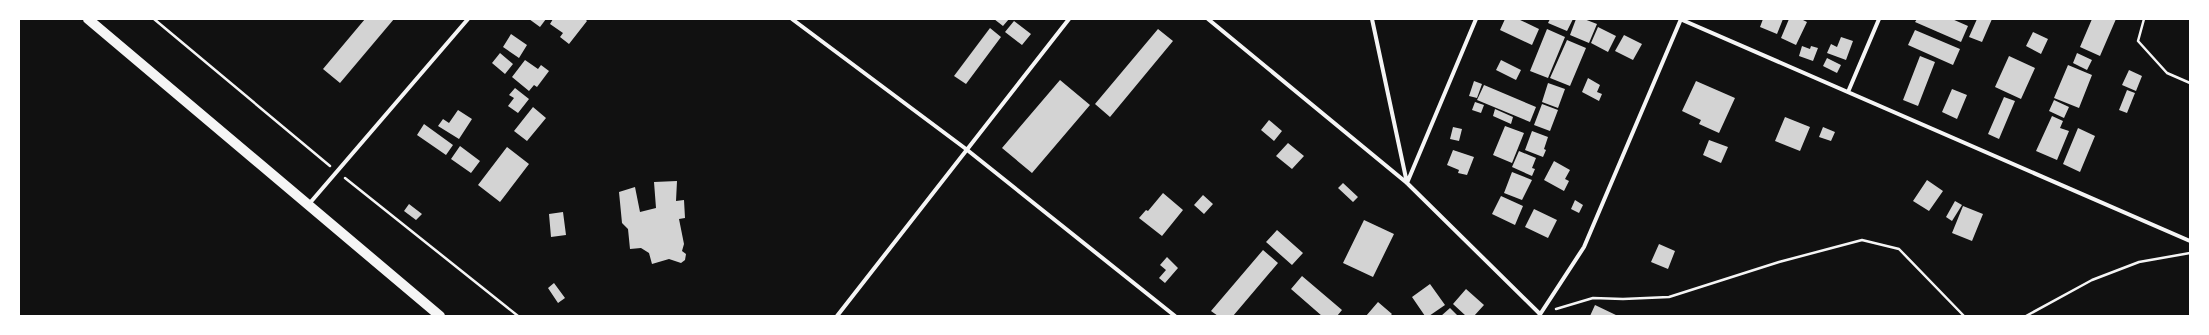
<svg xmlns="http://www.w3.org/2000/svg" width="2209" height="335" font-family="Signika,sans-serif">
<rect width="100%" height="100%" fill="#111"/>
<!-- building -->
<path fill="#d3d3d3" d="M365 19H394L340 83 323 69Z
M529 19H546L540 27Z
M553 19H585L587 21 569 44 560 37 563 33 550 24Z
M994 19H1009L1003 26Z
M1505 19H1518L1539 29 1532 45 1500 30Z
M1550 19H1573L1567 31 1548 23Z
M1576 19H1584L1597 24 1589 43 1570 35Z
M1763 19H1783L1777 34 1760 27Z
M1789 19H1801L1807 22 1796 45 1781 38Z
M1917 19H1952L1968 26 1961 42 1915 22Z
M1977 19H1992L1982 42 1969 37Z
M2092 19H2116L2100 56 2080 47Z
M1014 21 1031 34 1022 45 1005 32Z
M1598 27 1616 36 1608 52 1591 43Z
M990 28 1001 37 966 84 954 76Z
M1158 29 1173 41 1110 117 1095 104Z
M1547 29 1565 37 1548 78 1530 71Z
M1915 30 1960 49 1953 65 1908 45Z
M2033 32 2048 39 2041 54 2026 46Z
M511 34 527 45 519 58 503 47Z
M1624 35 1642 44 1633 60 1615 51Z
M1841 37 1853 41 1846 60 1827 53 1831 44 1837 47Z
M1567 40 1586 48 1570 86 1550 78Z
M1802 46 1810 49 1811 46 1818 48 1813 61 1799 56Z
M500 53 513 64 505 74 492 63Z
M2077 53 2092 60 2087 70 2073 63Z
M1920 56 1935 62 1918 106 1903 100Z
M2009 56 2035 68 2021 99 1995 87Z
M1827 58 1841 65 1837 73 1823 66Z
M525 60 538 69 541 65 549 71 537 87 534 85 529 91 512 77Z
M1501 60 1521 70 1516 80 1496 70Z
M2068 65 2092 75 2079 108 2054 98Z
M2129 70 2142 76 2136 91 2122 85Z
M1588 78 1600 85 1597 92 1602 94 1599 101 1582 92Z
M1060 80 1090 105 1032 173 1002 148Z
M1474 81 1482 84 1477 98 1469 96Z
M1696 81 1735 98 1719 133 1699 124 1701 120 1682 111Z
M1548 83 1565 89 1558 108 1542 102Z
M1484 85 1536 107 1530 122 1477 100Z
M515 88 529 99 518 113 508 106 514 98 509 95Z
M1952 89 1967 95 1957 119 1942 112Z
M2127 90 2135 93 2127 113 2119 110Z
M2004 97 2015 101 1999 139 1988 134Z
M2054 100 2069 107 2064 118 2049 111Z
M1475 102 1484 105 1481 113 1472 110Z
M1542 104 1558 110 1550 131 1534 125Z
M533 107 546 118 527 141 514 131Z
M1495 109 1513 117 1511 124 1493 116Z
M458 110 472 119 459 139 438 126 443 119 449 123Z
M2052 116 2063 121 2060 128 2069 131 2057 160 2036 151Z
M1785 117 1810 127 1800 151 1775 141Z
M1269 120 1282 131 1274 141 1261 130Z
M424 124 453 145 446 155 417 135Z
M1505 126 1524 133 1512 163 1493 155Z
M1453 127 1462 129 1459 141 1450 139Z
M1823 127 1835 132 1831 141 1819 137Z
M2078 128 2095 136 2080 172 2063 164Z
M1532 131 1548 137 1544 149 1546 150 1543 157 1525 150Z
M1709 140 1728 147 1721 163 1703 155Z
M1288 143 1304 156 1292 169 1276 156Z
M460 146 480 161 471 173 451 159Z
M507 147 529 164 500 202 478 185Z
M1453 150 1474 157 1467 175 1458 173 1459 170 1447 165Z
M1519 151 1536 158 1532 168 1535 169 1532 176 1512 167Z
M1554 161 1570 170 1565 179 1569 181 1564 191 1544 180Z
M1512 172 1532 180 1522 200 1504 193Z
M1927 180 1943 191 1929 211 1913 201Z
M677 181 676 201 684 200 685 218 679 219 684 244 682 251 686 254 685 260 681 263 669 259 652 264 649 253 641 248 630 249 628 229 622 223 619 192 635 187 640 212 656 208 654 182Z
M1343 183 1358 197 1353 202 1338 188Z
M1163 193 1183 210 1162 236 1139 218 1146 210 1148 211Z
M1203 195 1213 204 1204 214 1194 205Z
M1501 196 1523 206 1515 225 1492 214Z
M1575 200 1583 205 1579 213 1571 209Z
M1955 201 1962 205 1952 221 1946 217Z
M409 204 422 214 416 220 404 211Z
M1963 206 1983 214 1972 241 1952 233Z
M1534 209 1557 220 1548 238 1525 227Z
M563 212 566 235 551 237 549 214Z
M1364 220 1394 234 1373 277 1343 263Z
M1277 230 1303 253 1292 265 1266 242Z
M1659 244 1675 251 1668 269 1651 262Z
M1263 250 1278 263 1233 316H1218L1211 311Z
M1167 257 1178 268 1165 283 1159 278 1166 270 1160 265Z
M1302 276 1342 310 1337 316H1322L1291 289Z
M554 283 565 298 558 303 548 288Z
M1430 284 1445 305 1429 316H1425L1412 297Z
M1466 289 1484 305 1474 316H1466L1453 304Z
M1378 302 1392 314 1390 316H1366Z
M1595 305 1618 316H1590Z
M1450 308 1458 316H1441Z"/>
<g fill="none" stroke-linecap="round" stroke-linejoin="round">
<!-- path -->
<path stroke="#f5f5f5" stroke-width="2.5" d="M154 19 330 166
M2144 19 2138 41 2167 73 2190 83
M345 178 518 316
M1556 309 1593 298 1623 299 1669 297 1779 262 1862 240 1899 249 1964 316
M2026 316 2092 280 2139 262 2190 253"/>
<!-- minor -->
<path stroke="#f5f5f5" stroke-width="4" d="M792 19 966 149 1175 316
M1208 19 1407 183 1540 314
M1372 19 1407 183 1476 19
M1680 19 2190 241
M1848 92 1879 19
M309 204 468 19
M837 316 1069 19
M1539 316 1584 247 1681 19"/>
<!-- primary -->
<path stroke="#f5f5f5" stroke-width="10" d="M88 19 440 316"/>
</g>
<!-- border -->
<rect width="2209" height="335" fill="none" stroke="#ffffff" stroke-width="40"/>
</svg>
